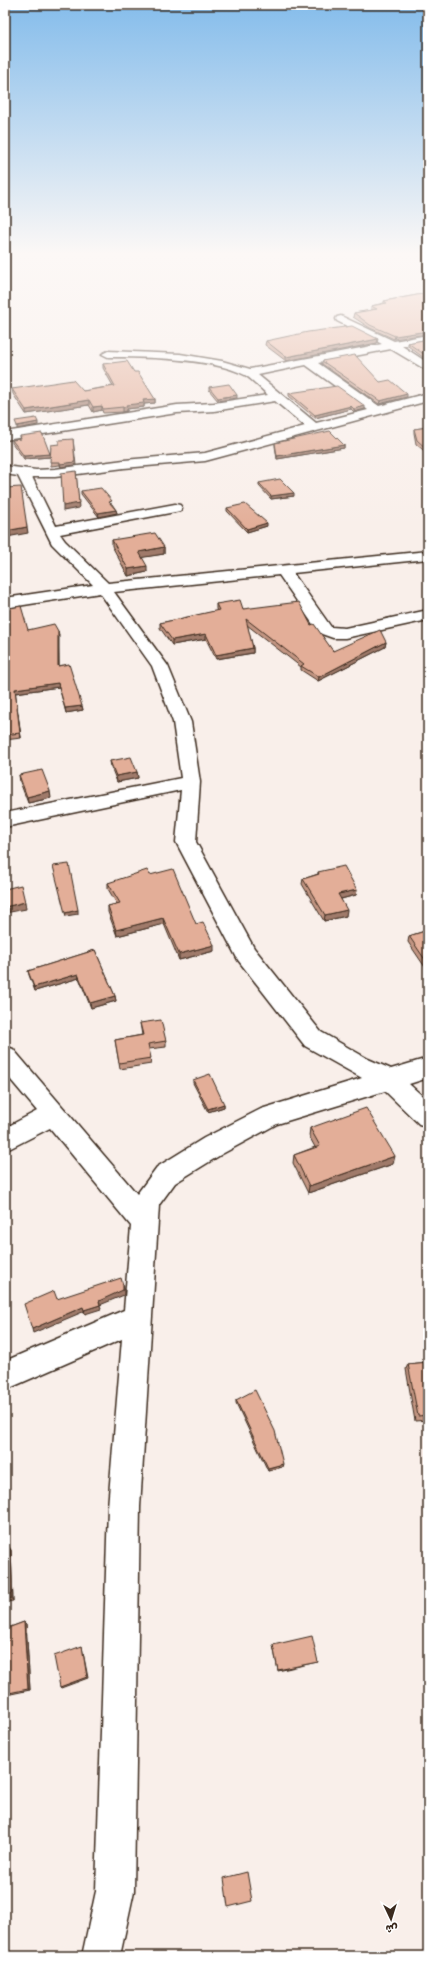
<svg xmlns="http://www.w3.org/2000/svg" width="433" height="1961" font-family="'Patrick Hand','Playpen Sans Arabic',sans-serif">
<rect width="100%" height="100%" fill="#f9efea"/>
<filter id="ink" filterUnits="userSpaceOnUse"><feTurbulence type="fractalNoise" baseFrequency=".025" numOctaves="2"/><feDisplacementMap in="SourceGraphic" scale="8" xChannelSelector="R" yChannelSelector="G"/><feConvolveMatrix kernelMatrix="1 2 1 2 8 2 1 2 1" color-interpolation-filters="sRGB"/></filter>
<g filter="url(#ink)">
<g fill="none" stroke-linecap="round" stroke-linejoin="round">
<!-- minor casing -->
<g stroke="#3b2a1e" stroke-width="3">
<path id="minor" d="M341 316 394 341 428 335V341L402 346 428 363V371L391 349 318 363 379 406 428 393V401L205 461 124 468 55 477H32L56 526 175 504 180 505 182 508 180 511 175 512 60 534 65 541 108 583 428 551V559L293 573 331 627 345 628 428 610V620L345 638H333L319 633 279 575 114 592 168 666 191 722 200 782 196 842 254 948 321 1032 368 1059 391 1069 428 1058V1078L409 1084 428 1101V1127L419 1124 385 1091 277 1124 222 1154 175 1183 159 1205 140 1507 134 1891 120 1956H82L96 1891 108 1507 122 1339 5 1390V1361L124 1310 131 1226 50 1128 5 1151V1128L37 1111 5 1073V1046L13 1049 137 1194 157 1167 204 1138 261 1109 362 1078 305 1046 238 960 176 842 181 790 5 827V813L181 778 173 722 152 666 100 593 5 608V598L93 585 52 544 18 476 5 474V466L36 470 55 469 124 460 205 453 305 426 275 401 214 411 177 413 5 440V432L177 405 214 403 268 395C261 389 253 380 245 375 212 358 145 357 108 357L102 354 108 351 180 354 222 361 250 369 382 344 337 321 336 319 337 317ZM306 365 368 410 316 423 258 375Z"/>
</g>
<!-- minor -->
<use href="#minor" fill="#fff" fill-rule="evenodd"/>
</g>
<!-- wall -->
<path fill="#c39683" stroke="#3b2a1e" d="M428 293 394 339 370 328 353 317 354 313 373 310 371 309V306L384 303V301Z
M428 339V361L408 346V343Z
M266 341 377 343 286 361 265 345Z
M322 361 380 382 407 397 379 404 322 364Z
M103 364 134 372 155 399V403L144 404V407L127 409V411L123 412 103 413 102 410 93 412 89 405 26 414 13 394 12 389 83 391 113 386 103 368Z
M209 387 237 398 218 401 209 390Z
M289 393 365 409 354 412 351 409 315 418 289 396Z
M428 427V454L416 444 414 433V429Z
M20 436 50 457 24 459 12 443V440L21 439Z
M275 443 344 445V448L277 459 275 446Z
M51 445 76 465 61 467 60 465 51 466Z
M259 483 294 496 271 499 259 486Z
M81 491 112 504 116 510 117 513 99 517 81 494Z
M227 508 267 526 247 532 227 511Z
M112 540 164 547V554L142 557 147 572 128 576 112 546Z
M216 604 243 609 311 625 333 651 386 642 385 647 318 681 301 670V667L247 625 253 648V653L216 659 206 639 172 645 160 628V623L217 611 216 609Z
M5 609 28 630 58 631 59 666 82 706 83 710 66 713 59 687 15 693 21 738 5 740Z
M110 761 137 772 138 778 117 782 111 767Z
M19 775 51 798 28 803 20 782Z
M318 872 357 890 356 895 341 899 346 916 324 921 302 884 303 879 318 874Z
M150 875 196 924 214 951 179 960 164 924 117 936 108 912V906L117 904 108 889V883Z
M428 930V970H427L408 942 409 936Z
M95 950 115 996 116 1001 91 1008 79 978 35 991 29 975 28 971Z
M140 1023 166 1041V1047L149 1049 151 1064 120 1069 115 1040 142 1035Z
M193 1080 224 1104V1107L208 1112 193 1083Z
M310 1128 393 1164 308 1193 293 1163 294 1155 315 1147 309 1136Z
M428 1362V1420L415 1421 406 1369 408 1364Z
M236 1400 282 1467 268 1471 236 1403Z
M5 1548 11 1550 13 1601 5 1602Z
M24 1622 26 1624 30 1690 11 1694 9 1693 8 1674 5 1675V1629Z
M273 1645 318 1662H317L278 1671Z"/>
<!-- shaded-wall -->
<path fill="#9f7a6a" stroke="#3b2a1e" d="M428 331V334L394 339 395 336Z
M378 339 377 343 286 361V357Z
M407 394V397L379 404 380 401Z
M237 395V398L218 401V398Z
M155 399V403L144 404V407L127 409V411L123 412V407L126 405 143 400Z
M89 400V405L26 414V410Z
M102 406V410L93 412V407Z
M351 406V409L315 418V415Z
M365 406V409L354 412V409Z
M38 422V425L17 429V426Z
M73 439 76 465 61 467 60 464Z
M344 445V448L277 459V456Z
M50 454V457L24 459V456Z
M76 471 79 508 63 511V506Z
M294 493V496L271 499V496Z
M116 510 117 513 99 517 98 513Z
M267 523V526L247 532V529Z
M27 527 28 533 7 537 6 531Z
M164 547V554L139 558V552Z
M147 566V572L128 576V569Z
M58 631 59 635V670L58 666Z
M206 634V639L172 645V640Z
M386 642 385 647 318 681 319 677Z
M253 648V653L216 659V655Z
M58 683 59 687 15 693 21 738 15 689Z
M82 706 83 710 66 713 65 708Z
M137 772 138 778 117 782 116 776Z
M50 791 51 798 28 803 27 797Z
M357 890 356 895 337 900 338 894Z
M25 902 26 909 5 913V907Z
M78 910V914L66 916 65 913Z
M347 910 346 916 324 921 325 915Z
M163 918 164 924 117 936 116 930Z
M214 945V951L179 960V954Z
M78 974 79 978 35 991 34 987Z
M115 996 116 1001 91 1008 90 1003Z
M224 1104V1107L208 1112V1109Z
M395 1156 393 1164 308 1193 309 1186Z
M123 1285 124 1289V1295L100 1305 99 1301Z
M100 1305 101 1309 85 1314 84 1310Z
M83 1307 85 1311 33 1333 32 1329Z
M283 1464 282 1467 268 1471V1468Z
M9 1547 11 1550 13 1601 11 1598Z
M24 1622 26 1624 30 1690 28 1689Z
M82 1646V1647L88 1678 61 1688 60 1687Z"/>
<!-- building -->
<path fill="#e3ae98" stroke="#3b2a1e" d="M428 293V331L395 336 370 325 354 313 377 309 371 306 387 303 384 301Z
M352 326 378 339 286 357 266 341 308 332Z
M428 339V357L408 343Z
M355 355 380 382 390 380 407 394 380 401 322 361Z
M127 361 134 372H138L155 399 143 400 144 403 126 405 127 407H123L103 409 102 406 93 407 89 400 26 410 12 389 73 380 83 391 115 386 103 364Z
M229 384 237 395 218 398 209 387Z
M337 386 365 406 354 409 351 406 315 415 289 393Z
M36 418 38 422 17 426 15 421Z
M428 427V450L417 440 414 429Z
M330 431 344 445 277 456 275 443Z
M42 433 50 454 24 456 12 440 21 439 20 436Z
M73 439 75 462 60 464V462H50L51 445 59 444V440Z
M76 471 79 503 63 506 61 473Z
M280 479 294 493 271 496 259 483Z
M21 487 27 527 6 531 5 488Z
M101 488 112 501 109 502 116 510 98 513 81 491Z
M245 504 267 523 247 529 227 508Z
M155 533 164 547 139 552 147 566 128 569 112 540Z
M240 600 243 609 299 602 311 625 314 624 333 651 380 630 386 642 319 677 301 666 304 664 246 619 253 648 216 655 206 634 172 640 160 623 219 610 216 604Z
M21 606 28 630 54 624 58 631V666L69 664 82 706 65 708 58 683 15 689 20 733 5 735V609Z
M131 757 137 772 116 776 110 761Z
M42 770 50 791 27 797 19 775Z
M69 864 78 910 65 913 53 866Z
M344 866 357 890 338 894 347 910 325 915 303 879 319 874 318 872Z
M173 869 196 924 203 922 214 945 179 954 163 918 116 930 108 906 120 903 108 883 147 870 150 875Z
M21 885 25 902 5 907V889Z
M428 930V964L409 936Z
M95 950 115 996 90 1003 78 974 34 987 28 971Z
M161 1020 166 1041 148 1044 151 1058 119 1063 115 1040 143 1035 140 1023Z
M210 1074 224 1104 208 1109 193 1080Z
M366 1108 395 1156 309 1186 294 1155 320 1146 310 1128Z
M121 1278 123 1285V1290L99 1301 100 1305 84 1310 83 1307 32 1329 24 1304 54 1291 57 1299Z
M428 1362V1415L418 1416 408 1364Z
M255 1390 275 1431 283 1464 268 1468 236 1400Z
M9 1547 11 1598 5 1600V1548Z
M24 1622 28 1689 9 1693 8 1672 5 1673V1629Z
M312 1636 318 1662 278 1670 273 1645Z
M82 1646 87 1677 60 1687 54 1656Z
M247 1872 252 1901 228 1907 224 1878Z"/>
</g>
<!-- sky -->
<linearGradient id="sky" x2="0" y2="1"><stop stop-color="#84bceb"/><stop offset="0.48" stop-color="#fcf8f6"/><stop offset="1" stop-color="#fcf8f6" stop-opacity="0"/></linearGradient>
<rect width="433" height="528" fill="url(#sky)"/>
<!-- margin -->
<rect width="433" height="1961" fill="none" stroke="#fff" stroke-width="20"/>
<rect x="10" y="10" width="413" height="1941" fill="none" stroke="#3b2a1e" stroke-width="1.5" filter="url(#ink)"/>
<!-- north arrow -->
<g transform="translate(391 1919) rotate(176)" stroke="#ffffff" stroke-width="3" paint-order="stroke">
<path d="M0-3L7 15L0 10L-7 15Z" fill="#3b2a1e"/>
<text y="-6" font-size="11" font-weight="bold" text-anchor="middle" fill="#3b2a1e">ش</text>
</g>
</svg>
